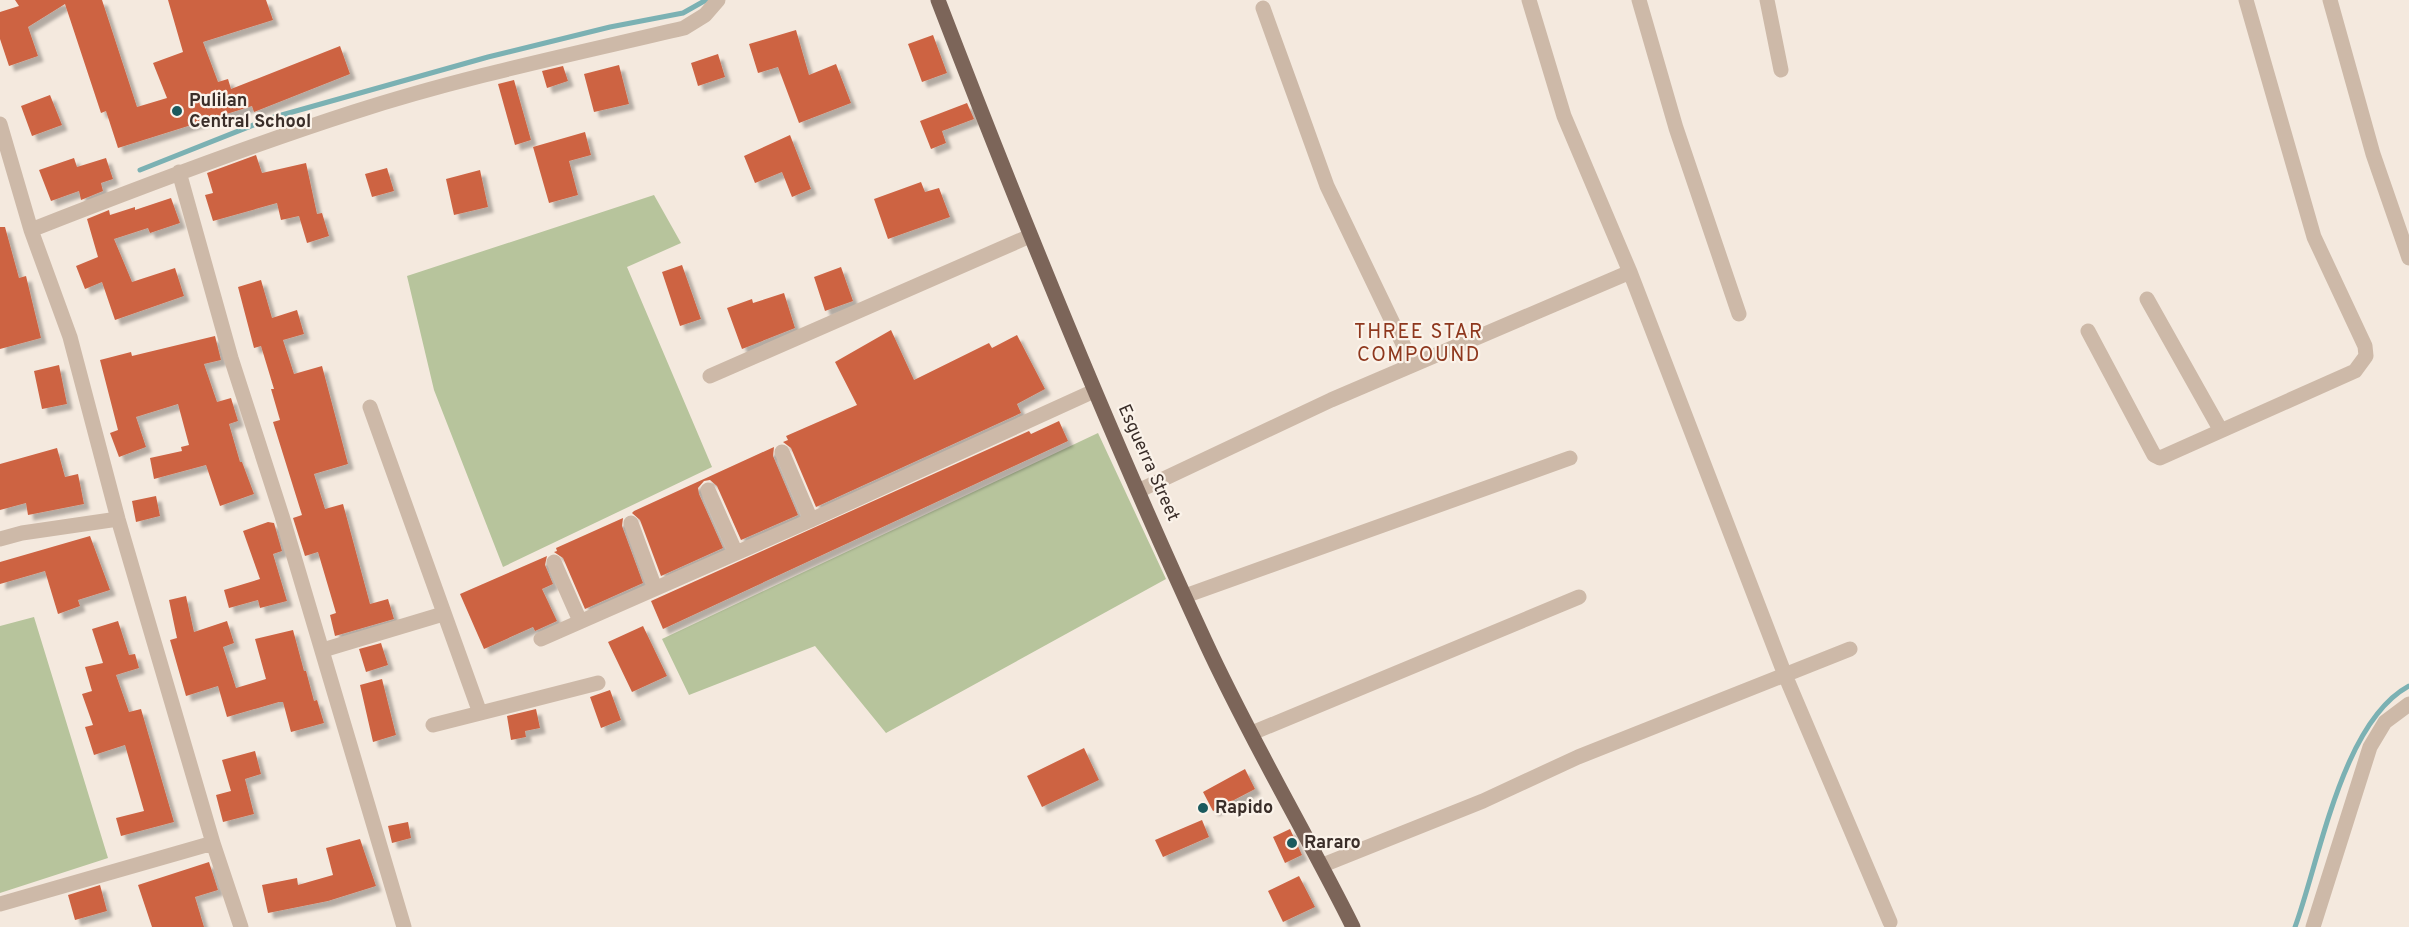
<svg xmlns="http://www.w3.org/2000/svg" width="2409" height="927" font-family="Overpass,sans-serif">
<defs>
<filter id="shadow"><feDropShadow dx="5.5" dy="5.5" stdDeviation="1.5" flood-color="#0004"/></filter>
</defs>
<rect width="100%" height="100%" fill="#f4e9de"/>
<!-- green -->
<path fill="#b7c49c" d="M654 195 681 243 627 267 712 467 503 567 434 390 407 276Z
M1098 433 1166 579 886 733 815 646 689 695 662 639Z
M34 617 108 858 0 893V626Z"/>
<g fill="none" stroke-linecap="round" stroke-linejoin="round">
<!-- stream -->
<path stroke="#7bb1b3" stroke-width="5" d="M140 170 271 118 488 57 610 27 683 13 706 0
M2295 927C2320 859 2342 722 2409 686"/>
</g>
<!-- building -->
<path fill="#cd6343" filter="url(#shadow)" d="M15 0H102L137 107 167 98 153 63 183 52 168 0H266L273 20 203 42 218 82 228 79 231 89 340 46 350 74 254 112 252 106 118 148 106 111 101 113 65 4 28 27 38 56 9 66 0 39V12L19 6Z
M796 30 809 75 836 64 851 103 799 123 778 67 758 73 749 44Z
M933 35 947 73 922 82 908 44Z
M718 54 725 77 698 86 691 63Z
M619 65 629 104 594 112 584 74Z
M563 66 568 81 547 88 542 71Z
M514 80 531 140 515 145 498 84Z
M50 95 62 125 32 136 21 106Z
M967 103 974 119 942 131 946 143 931 149 920 121Z
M585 132 591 155 569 161 578 195 549 203 533 147Z
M790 135 811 189 792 197 782 172 755 183 744 156Z
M256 155 262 173 306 163 317 214 322 213 329 236 307 243 299 216 281 220 277 203 213 221 205 195 213 193 207 173Z
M74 158 77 167 106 158 113 179 101 183 103 191 81 200 79 191 51 201 39 170Z
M387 168 394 191 372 197 365 174Z
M480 170 488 207 454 215 446 179Z
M921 182 925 192 939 188 950 217 888 239 874 199Z
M171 198 180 223 150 233 148 228 114 239 132 282 175 268 184 296 115 320 102 282 85 289 76 266 98 257 87 219 109 210 110 215 135 207V210Z
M0 227H5L19 278 26 276 41 338 0 349Z
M682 265 701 319 680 326 662 272Z
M841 267 853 301 825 311 814 277Z
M261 280 272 318 297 310 304 334 283 340 294 374 322 366 348 464 314 474 325 509 343 504 370 604 388 599 394 619 335 636 330 615 336 613 318 552 305 556 293 518 302 515 273 422 280 420 271 389H274L261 346 254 348 238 287Z
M784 293 795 328 742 349 727 308 752 299 753 303Z
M891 330 914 380 989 343 992 348 1017 335 1045 389 1017 404 1021 413 816 507 791 448 783 442 788 440 786 436 857 405 835 362Z
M215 336 221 360 204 364 217 402 231 398 238 421 229 424 240 462H242L254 494 220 506 206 465 154 479 150 458 182 451 181 447 189 445 178 404 136 417 146 447 119 457 110 433 118 430 100 360 131 352 132 356Z
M59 365 67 404 42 409 34 371Z
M1059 421 1068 441 663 629 651 601 1029 431 1031 434Z
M774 447 773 456 798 515 741 540 717 486 710 480 704 481 698 488 699 494 723 548 661 576 640 520 632 513 634 511Z
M57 448 65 477 78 474 84 504 28 515 26 503 0 510V464Z
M156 496 160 516 136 522 132 501Z
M623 518 622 526 643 583 585 609 563 558 554 552 557 551 556 548Z
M268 522 274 523 282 551 273 554 287 601 260 608 258 600 229 608 224 590 260 579 243 531Z
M90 536 110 590 78 600 80 606 58 614 45 571 0 584V562Z
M547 556 545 565 553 584 542 589 557 621 535 631 533 627 484 649 460 594Z
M186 596 194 632 227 621 234 643 223 647 236 688 266 679 255 639 293 630 304 671H306L314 701 317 700 324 723 291 732 283 702H279L227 717 218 686 186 696 170 640 177 638 169 600Z
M118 621 129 655 135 654 139 668 116 675 129 712 141 709 174 822 121 836 116 818 144 811 125 745 94 755 85 727 93 725 82 694 92 691 85 667 103 663 92 629Z
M643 626 667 676 632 692 608 642Z
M381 643 388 665 366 672 359 649Z
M382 679 396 735 373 742 360 685Z
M610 690 621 720 601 728 590 697Z
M536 709 540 728 525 731 526 737 511 740 507 716Z
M1084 748 1099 780 1042 807 1027 776Z
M255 751 261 774 245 779 254 814 223 822 216 795 231 791 222 760Z
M1245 769 1255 789 1213 811 1203 792Z
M1202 820 1209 837 1163 857 1155 840Z
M408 822 411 838 392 843 388 826Z
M1290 829 1302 855 1285 863 1273 837Z
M360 839 376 886 328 901 268 913 262 885 297 878 298 885 333 875 326 848Z
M209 862 218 890 195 897 204 927H152L138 885Z
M1299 876 1315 907 1283 922 1268 891Z
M100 885 107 911 75 920 68 895Z"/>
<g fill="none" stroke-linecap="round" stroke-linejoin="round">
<!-- minor -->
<path stroke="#cdb9a8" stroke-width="15" d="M1529 0 1564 116 1630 272 1785 675 1890 922
M1639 0 1676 128 1739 314
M1767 0 1781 70
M2330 0 2373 154 2409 258
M1263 8 1327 186 1413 365
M0 124 31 230 70 337 118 519 213 843 241 927
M179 172 231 358 282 516 404 927
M31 230C138 188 245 147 354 112 462 77 574 54 684 28L705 15 718 0
M2147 299 2220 429
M2088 331 2154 455 2160 458 2355 371 2366 356 2365 346 2314 237 2246 0
M710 376 1030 236
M370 407 480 713
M782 452 811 520
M708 490 736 553
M1138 491 1331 400 1630 272
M631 523 655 588
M0 539 22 533 118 519
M554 562 580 621
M1185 596 1570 458
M541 639 811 520 1094 391
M323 650 443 614
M433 725 598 683
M1252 733 1579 597
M1323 865 1483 801 1578 757 1850 649
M0 904 213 843
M2313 927 2370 747 2385 722 2409 704"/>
<!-- major -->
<path stroke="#7c6559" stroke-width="15" d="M938 0C1021 216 1108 431 1205 641 1250 739 1305 831 1353 927"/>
</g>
<!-- markers -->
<g fill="#1b5a5e" stroke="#fbf3ea" stroke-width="2">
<circle cx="177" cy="111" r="6"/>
<circle cx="1203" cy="808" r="6"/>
<circle cx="1292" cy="843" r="6"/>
</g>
<g text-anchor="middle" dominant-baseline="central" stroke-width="4.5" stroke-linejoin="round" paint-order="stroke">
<!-- poi labels -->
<g font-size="18" font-weight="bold" fill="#3a2e29" stroke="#fbf3ea" text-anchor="start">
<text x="189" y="101">Pulilan<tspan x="189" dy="21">Central School</tspan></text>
<text x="1215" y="808">Rapido</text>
<text x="1304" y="843">Rararo</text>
</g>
<!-- street labels -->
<g font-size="18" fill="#3a2e29" stroke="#fbf3ea">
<text transform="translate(1148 463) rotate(66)">Esguerra Street</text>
</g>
<!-- neighbourhood labels -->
<g font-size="20" letter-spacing="1.5" fill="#8e371d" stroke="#fbf3ea">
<text x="1419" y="333">THREE STAR<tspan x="1419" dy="23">COMPOUND</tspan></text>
</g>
</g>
</svg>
